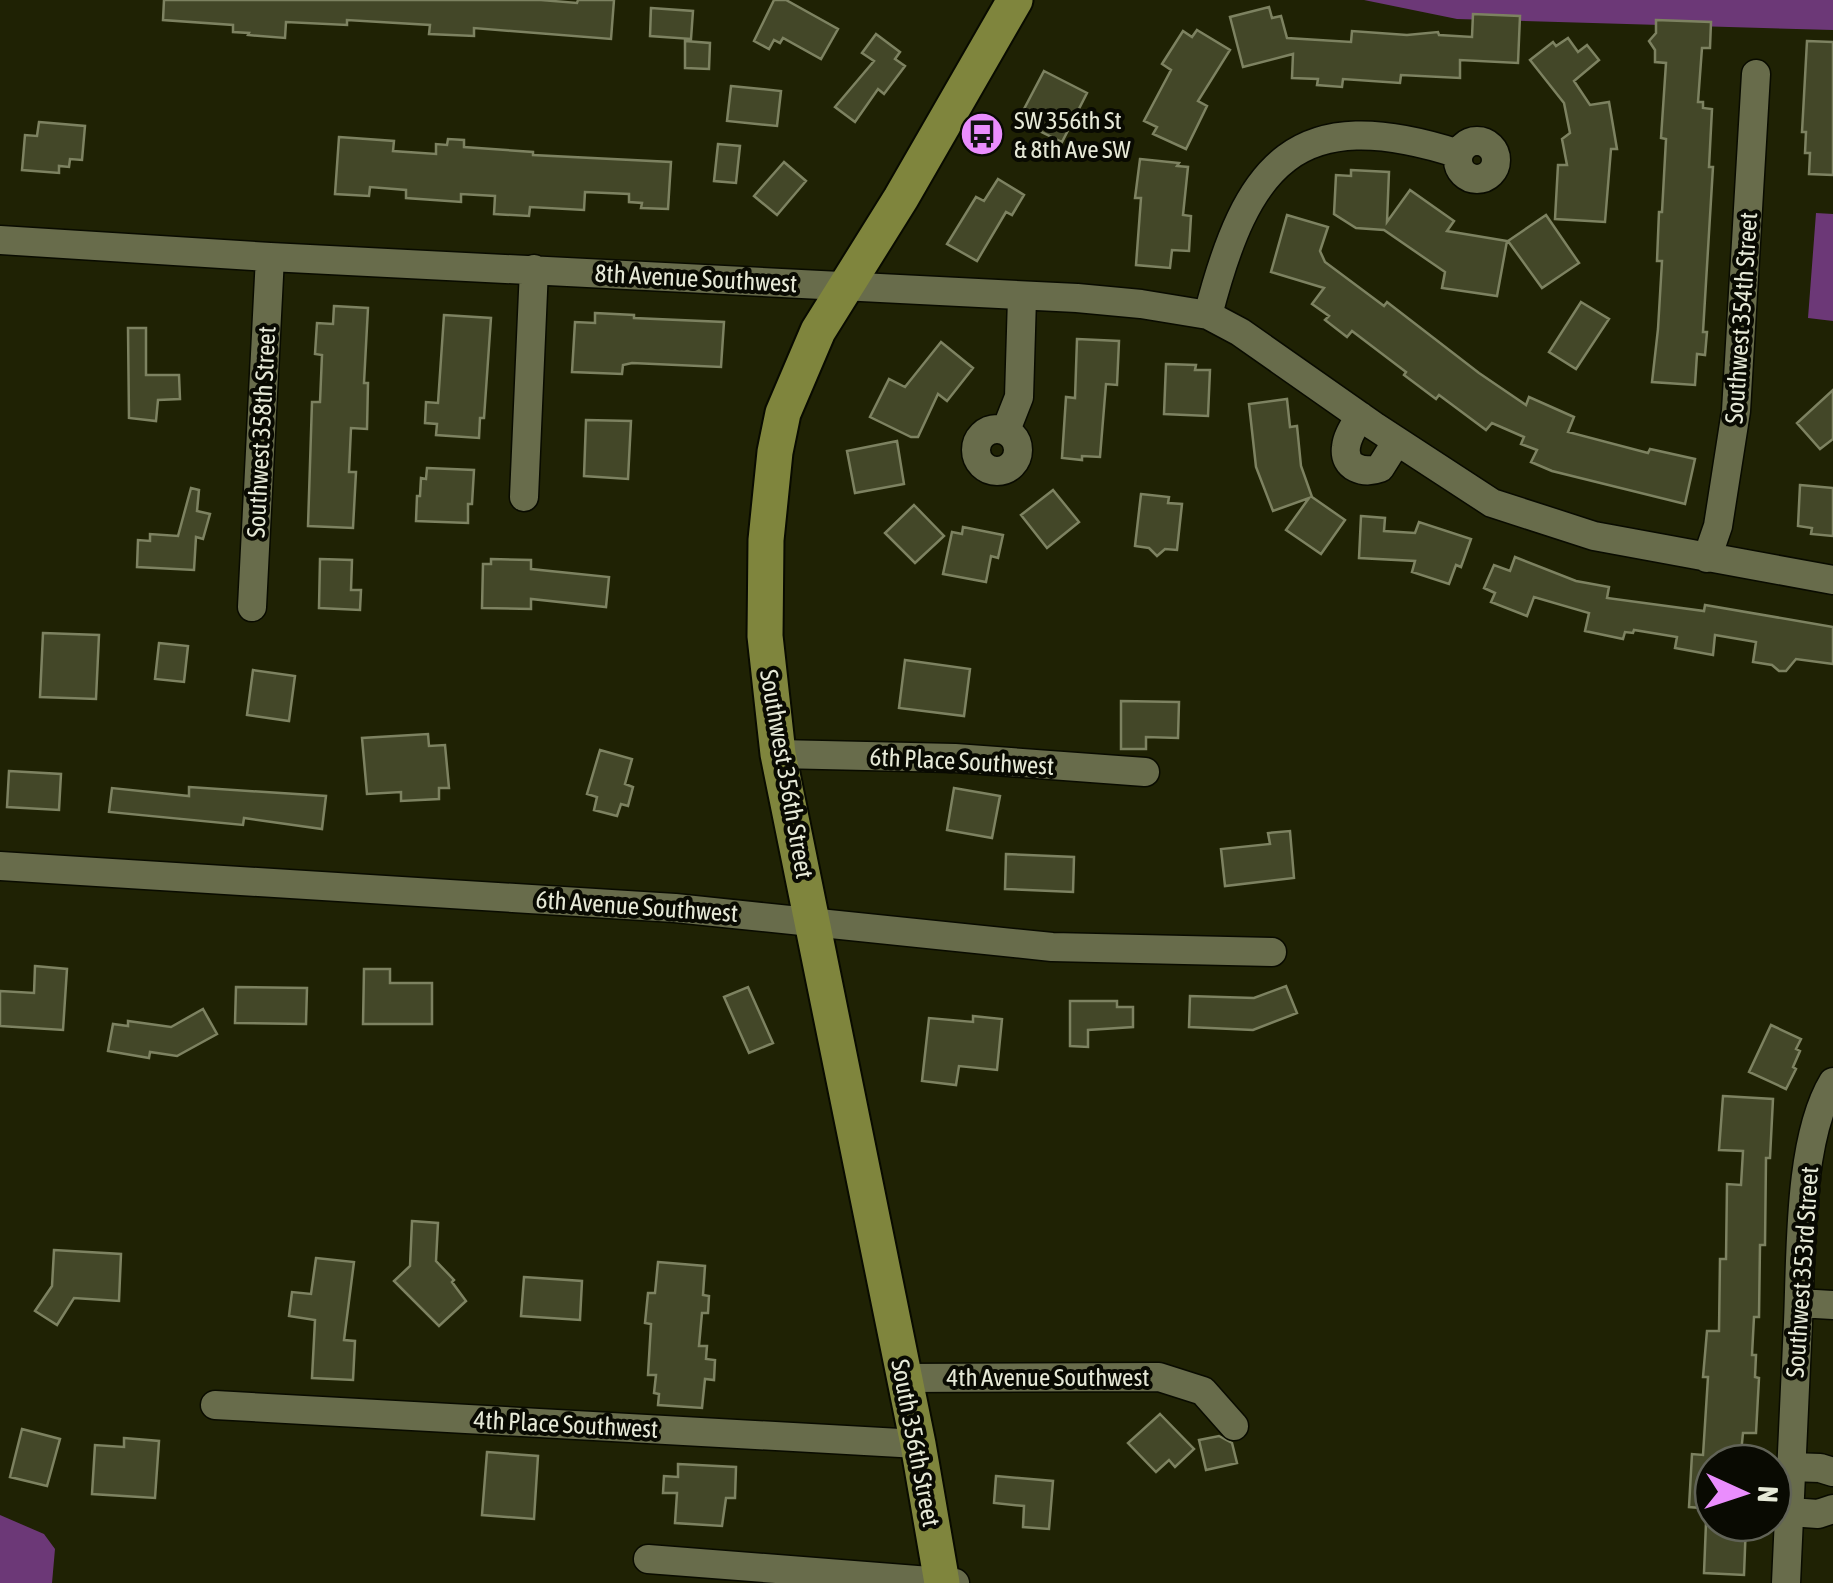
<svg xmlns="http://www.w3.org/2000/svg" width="1833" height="1583" font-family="'Asap Condensed',sans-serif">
<rect width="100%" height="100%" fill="#1f2204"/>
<!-- forest -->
<path fill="#6c3877" d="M1364 0H1833V30L1457 19Z
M1816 213 1833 214V321L1808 318Z
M0 1515 44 1534 55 1549 52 1583H0Z"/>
<!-- building -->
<path fill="#434728" stroke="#7d8261" stroke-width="2.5" d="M164 0H541L577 3 578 0H614L611 39 474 28V36L429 34 430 25 347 20V25L286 22 285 38 248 35 249 33 233 32V25L163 20Z
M774 0H786L838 29 821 59 783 38 780 43 774 40 769 49 754 41Z
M1269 7 1272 18 1281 16 1287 38 1351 42 1352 31 1407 35 1438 32 1439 35 1472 37 1473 14 1520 16 1518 63 1460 60V78L1401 75 1400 83 1343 79 1342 87 1317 85 1318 79 1292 78 1293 54 1243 67 1230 17Z
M651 8 693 11 691 39 650 36Z
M1656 20 1711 22 1710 48H1702L1698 102H1703V108L1712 109 1709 167H1713L1703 332H1707L1705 355 1697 354 1695 385 1652 382 1658 329 1662 261H1657L1659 212H1662L1666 139 1661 138 1666 63 1655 62V50L1649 41 1656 33Z
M1197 30 1230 50 1198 101 1207 106 1186 149 1153 134 1157 127 1144 121 1171 70 1162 64 1183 31 1192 37Z
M876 34 900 52 895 59 905 66 884 94 878 89 855 122 835 107 874 61 862 53Z
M1568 38 1578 52 1587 45 1599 60 1574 81 1590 105 1609 102 1617 149H1611L1605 222 1555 219 1558 165H1567L1562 139 1570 133 1564 103 1530 60 1553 42 1556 46Z
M685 41 710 43 709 69 685 68Z
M1807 41 1833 42V175L1809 174 1810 153H1805L1806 132H1802Z
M1044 71 1087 93 1062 142 1021 122 1027 110 1024 109Z
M731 86 781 91 777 126 727 121Z
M39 122 85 126 82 160 70 159 69 167 59 166V173L22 170 25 135 37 136Z
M339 137 394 141 393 151 436 154V144L447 145 448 139 464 140V147L533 152V155L671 162 668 209 641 208 642 203 629 202V194L585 192 584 210 530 207 529 216 494 214 495 196 461 194V202L406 198V190L370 187 369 196 335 194Z
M718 144 740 146 736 183 714 181Z
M1140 159 1179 163 1177 166 1188 167 1183 215 1191 216 1189 251 1172 250 1170 268 1136 265 1141 198H1135Z
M784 162 806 181 777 215 754 196Z
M1351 170 1389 172 1387 222 1410 190 1454 221 1447 231 1507 241 1497 296 1442 288 1445 272 1384 230 1356 228 1334 214 1336 175 1351 176Z
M998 179 1024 195 1012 215 1006 212 977 261 947 244 976 197 984 201Z
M1287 215 1328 227 1320 251 1325 262 1384 306 1387 302 1479 373 1526 405 1529 397 1574 417 1568 432 1648 453 1650 449 1695 459 1685 504 1552 471 1531 462 1537 450 1521 444 1524 437 1492 423 1486 430 1439 395 1436 399 1404 375 1406 372 1352 331 1347 337 1325 320 1329 316 1312 304 1324 288 1271 272Z
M1546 215 1579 263 1542 288 1508 241Z
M1581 302 1609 319 1576 369 1549 352Z
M334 306 368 308 364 383H368L367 429 351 428 349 472H356L353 528 308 526 312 402H320L322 355 315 354 317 323 333 324Z
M595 313 634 315V318L724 322 721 367 632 363 623 365 622 374 572 372 575 322 595 323Z
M444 315 491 318 484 418H480L479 438 436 435 437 424 425 423 426 402 438 403Z
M128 328H146V375H179L180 399 158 400 156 421 129 418Z
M1077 339 1119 341 1117 385 1106 384 1100 457 1082 456V460L1062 458 1066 397 1075 398Z
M941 342 973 368 947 401 938 394 918 437H911L870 417 889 379 905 387Z
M1166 364 1196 365 1195 370H1210L1208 416 1164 414Z
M1833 390V439L1820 449 1797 423Z
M1287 399 1290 427 1297 426 1301 466 1312 497 1345 520 1321 554 1286 530 1309 498 1273 511 1256 467 1249 404Z
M586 420 631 421 628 479 584 476Z
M897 441 904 484 855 493 847 451Z
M427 468 474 470 472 504H468V523L416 521 417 496H420L421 478 426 479Z
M1800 485 1833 488V536L1811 534 1812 528 1798 526Z
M191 488 199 490 197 511 210 514 203 539 196 537 194 570 137 567 138 540 150 541V534L178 536Z
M1053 490 1079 522 1047 548 1021 515Z
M1141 494 1169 497 1168 503 1182 504 1177 550 1165 549 1157 556 1149 548 1135 546Z
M914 505 944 536 915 563 885 533Z
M1361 516 1385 518 1384 531 1415 533 1419 522 1471 539 1461 567 1456 565 1449 584 1412 572 1415 561 1359 558Z
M963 527 1003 535 998 558 991 556 986 582 943 574 952 532 962 534Z
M1515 557 1576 581 1609 587 1607 598 1704 611 1705 605 1833 627V664L1796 659 1786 671H1779L1772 665 1753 662 1756 642 1715 635 1713 655 1675 648 1677 637 1634 630 1633 633 1625 632 1623 639 1585 631 1589 613 1534 597 1527 616 1491 602 1495 593 1484 588 1494 565 1510 571Z
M320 559 352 560 351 590H361L360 610 319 608Z
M491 559 531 560V569L609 577 606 607 531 599V609L482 608 483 564H491Z
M43 633 99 635 96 699 40 697Z
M159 643 188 646 184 682 155 679Z
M905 660 970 669 964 716 899 708Z
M253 670 295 676 289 721 247 715Z
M1121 701 1179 702 1178 738 1146 737V749H1121Z
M428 734 429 746 445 745 449 788H439V799L401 801V792L367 794 362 738Z
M600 750 632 759 625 784 633 787 628 806 621 804 617 816 594 810 597 797 587 794Z
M9 771 61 774 59 810 7 807Z
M189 787 326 796 322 829 244 818 243 825 109 812 112 788 189 796Z
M954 788 1000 796 992 838 947 830Z
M1290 831 1294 878 1225 886 1221 849 1270 844 1268 833Z
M1006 854 1074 857 1073 892 1005 889Z
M35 966 67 969 63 1030 0 1026V991L34 993Z
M364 969H390V983H432V1024H363Z
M1286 986 1297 1013 1253 1030 1189 1027 1190 996 1254 998Z
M236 987 307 988 306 1024 235 1023Z
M748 987 773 1043 749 1053 724 997Z
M1070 1001H1117V1007H1133V1027L1088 1030V1047L1070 1046Z
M203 1009 217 1034 177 1056 150 1052 149 1058 108 1051 113 1024 128 1026V1021L171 1027Z
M973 1016 1002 1019 997 1070 959 1066 956 1085 922 1081 929 1018 973 1022Z
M1771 1025 1801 1039 1796 1049 1800 1051 1793 1067 1796 1069 1786 1089 1749 1072Z
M1723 1096 1773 1099 1770 1158H1766L1765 1245H1760L1759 1317H1754L1752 1355H1756L1755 1377 1759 1378 1756 1433H1743L1740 1463H1713V1509L1689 1507 1692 1454 1703 1455 1708 1377H1703L1707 1331H1719L1720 1259H1726L1727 1184 1741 1185 1743 1151 1719 1150Z
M412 1221 438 1223 436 1261 454 1280 452 1282 466 1301 439 1326 394 1281 410 1266Z
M54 1250 121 1254 119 1301 74 1298 57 1325 35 1311 52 1286Z
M316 1258 354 1262 344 1340 355 1341 353 1380 312 1378 315 1320 289 1316 292 1292 311 1294Z
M658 1262 705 1266 703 1295 709 1296 708 1313H702L699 1346H707L706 1359 715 1360 714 1380 705 1379 702 1408 658 1405 659 1394 654 1393 656 1375H648L651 1324 645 1323 648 1293H655Z
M524 1277 582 1281 580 1320 521 1316Z
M1160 1414 1194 1449 1175 1467 1169 1460 1156 1472 1128 1443Z
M22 1429 60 1439 47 1486 10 1477Z
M1219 1436 1232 1443 1237 1463 1206 1470 1199 1440Z
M124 1438 159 1441 155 1498 92 1494 95 1445 124 1447Z
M487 1452 538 1456 534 1519 482 1515Z
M678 1464 736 1467 735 1498H726L722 1526 675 1523 677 1493H663L664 1476 678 1477Z
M996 1476 1053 1481 1049 1529 1023 1527 1024 1506 994 1503Z
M1706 1523H1746L1744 1575 1704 1573Z"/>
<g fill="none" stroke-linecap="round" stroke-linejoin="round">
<!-- minor casing -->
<g stroke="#090b00" stroke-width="31">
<path id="minor" d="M1458 160a19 19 0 1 1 38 0a19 19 0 1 1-38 0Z
M0 240 270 257 1077 298 1141 304 1208 315 1240 332 1374 426 1492 503 1594 536 1833 580
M1208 315C1247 164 1295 101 1459 154
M1360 416C1355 425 1347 436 1346 447 1343 468 1364 474 1380 468L1397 441
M976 450a21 21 0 1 1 42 0a21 21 0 1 1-42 0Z
M1006 430 1019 397 1022 298
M524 497 534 269
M1707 558 1718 526 1736 411 1756 74
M252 607 270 257
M778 754 955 758 1145 772
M0 866 675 908 1052 947 1272 952
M1799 1303 1833 1305
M903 1378 1159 1377 1203 1391 1234 1426
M215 1405 918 1444
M1791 1467 1820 1468 1833 1472
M1790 1512 1818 1514 1833 1509
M648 1559 955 1583
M1786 1583C1790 1496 1794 1409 1798 1322 1801 1255 1798 1140 1833 1082"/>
</g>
<!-- major casing -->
<g stroke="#090b00" stroke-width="39">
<path id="major" d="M942 1583 918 1444 778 754 765 636 766 540 775 452 783 413 818 331 901 198 1015 0"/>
</g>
<!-- minor -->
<use href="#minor" stroke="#686c4b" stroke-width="28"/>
<!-- major -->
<use href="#major" stroke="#7f853d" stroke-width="35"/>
</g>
<!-- icons -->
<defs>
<g id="bus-disc" transform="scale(2.25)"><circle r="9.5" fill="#ea8dfd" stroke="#090a02"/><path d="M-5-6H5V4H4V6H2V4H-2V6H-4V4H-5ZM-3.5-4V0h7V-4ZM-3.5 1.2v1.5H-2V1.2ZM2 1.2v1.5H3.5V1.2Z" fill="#111"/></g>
</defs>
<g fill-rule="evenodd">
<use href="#bus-disc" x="982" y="134"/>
</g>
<g text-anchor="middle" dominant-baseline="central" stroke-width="8" stroke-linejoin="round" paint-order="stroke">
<!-- poi labels -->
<g font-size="25" fill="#e6e9d7" stroke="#090a02" text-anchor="start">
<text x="1014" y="120">SW 356th St<tspan x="1014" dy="29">&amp; 8th Ave SW</tspan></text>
</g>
<!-- street labels -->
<g font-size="25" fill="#e6e9d7" stroke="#090a02">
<text transform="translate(696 278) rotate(3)">8th Avenue Southwest</text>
<text transform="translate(1741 318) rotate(-86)">Southwest 354th Street</text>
<text transform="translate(261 432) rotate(-87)">Southwest 358th Street</text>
<text transform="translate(962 761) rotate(3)">6th Place Southwest</text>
<text transform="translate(787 774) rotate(80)">Southwest 356th Street</text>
<text transform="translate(637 906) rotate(4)">6th Avenue Southwest</text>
<text transform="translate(1802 1272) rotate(-86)">Southwest 353rd Street</text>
<text x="1048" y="1377">4th Avenue Southwest</text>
<text transform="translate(566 1424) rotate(3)">4th Place Southwest</text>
<text transform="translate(916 1443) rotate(79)">South 356th Street</text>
</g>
</g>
<!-- north arrow -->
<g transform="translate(1743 1493) rotate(93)"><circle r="48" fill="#090a02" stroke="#616357" stroke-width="2.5"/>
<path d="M0-8L18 38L0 25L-18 38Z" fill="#ea8dfd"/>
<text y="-15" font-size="28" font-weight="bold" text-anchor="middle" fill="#e6e9d7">N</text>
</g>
</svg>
